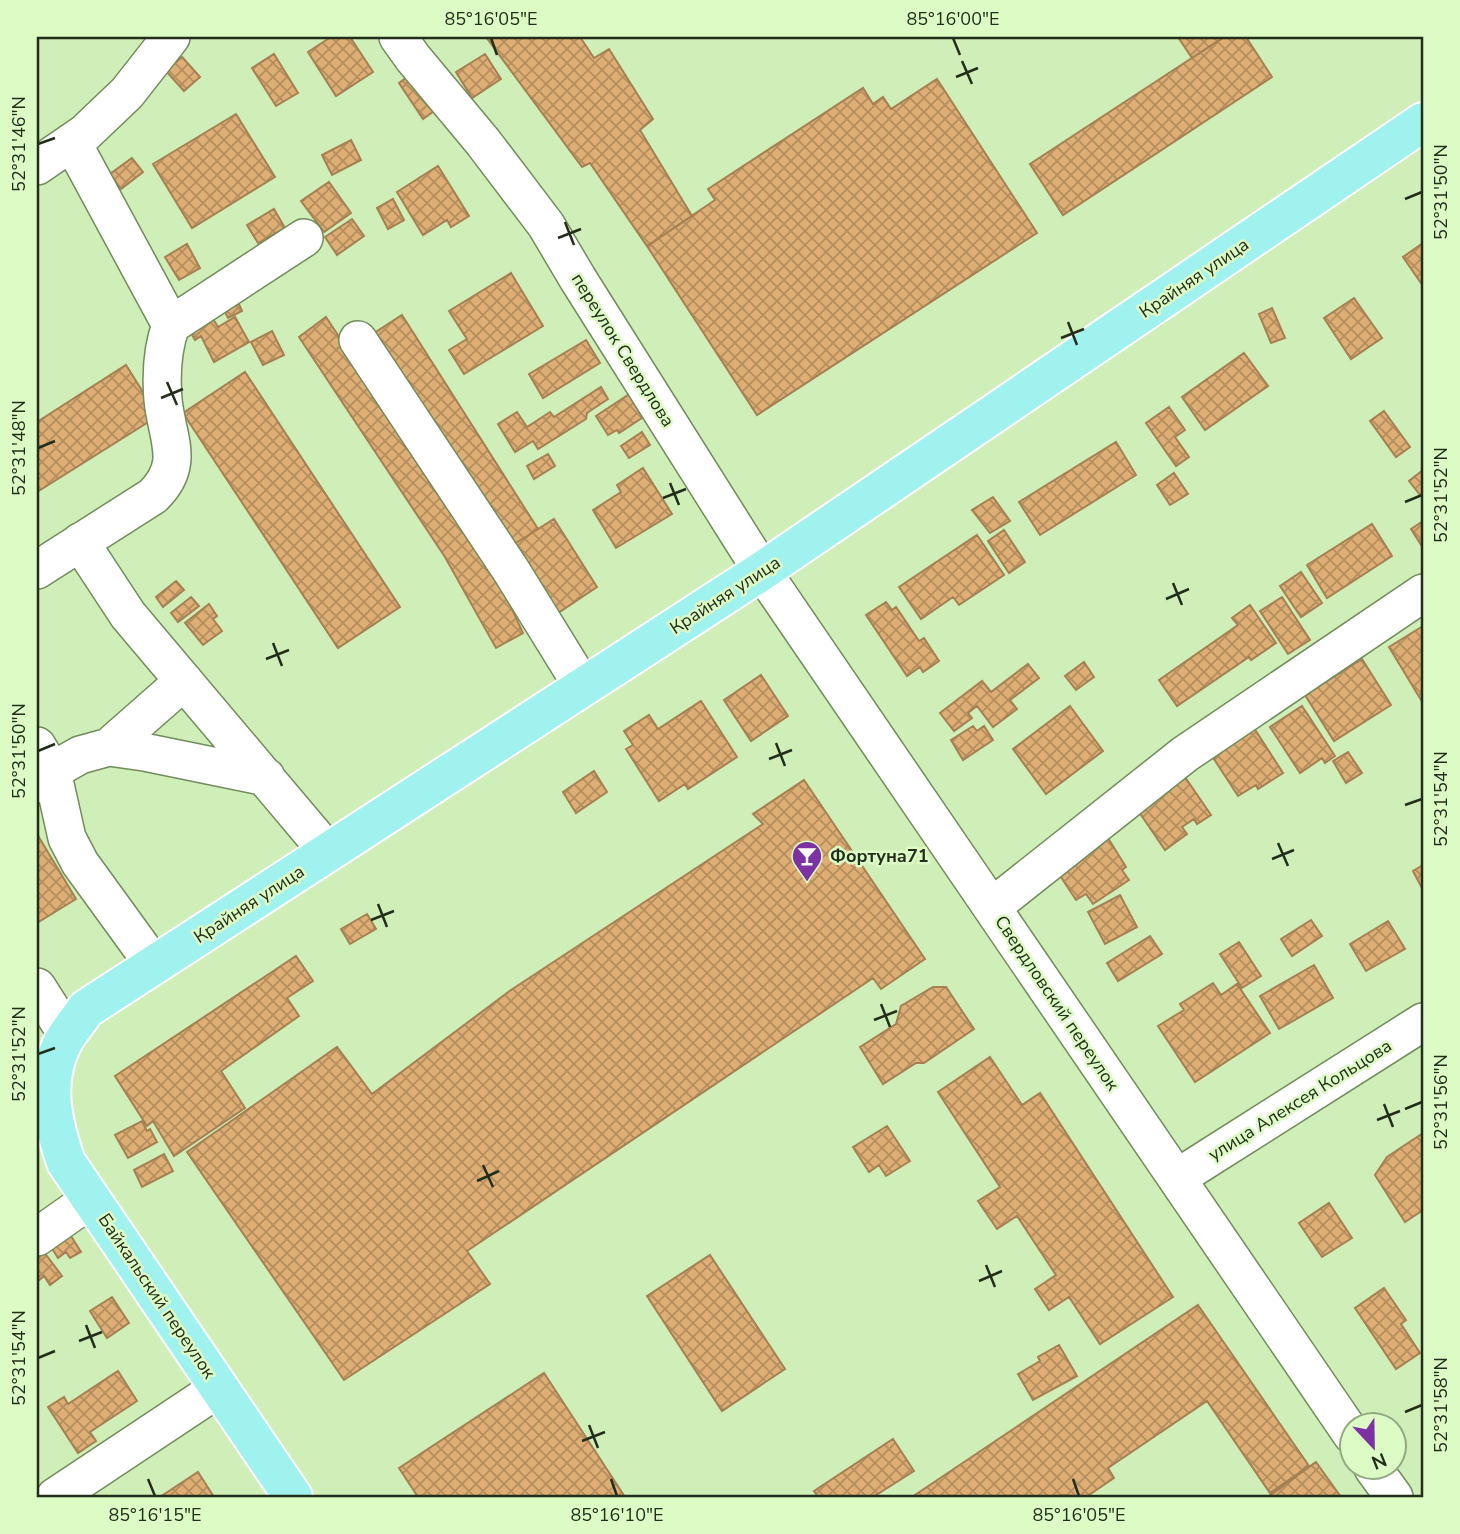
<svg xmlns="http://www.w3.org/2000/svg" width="1460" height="1534" font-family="'Nunito Sans',sans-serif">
<defs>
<pattern id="building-cross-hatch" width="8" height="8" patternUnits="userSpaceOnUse" patternTransform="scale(1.75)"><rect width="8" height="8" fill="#deae74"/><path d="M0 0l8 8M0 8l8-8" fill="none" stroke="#b48e5e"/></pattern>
</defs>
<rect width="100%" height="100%" fill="#d0eeb8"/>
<!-- building -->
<path fill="url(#building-cross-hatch)" stroke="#a58052" stroke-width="2" d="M331 37H350L373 72 336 96 308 52Z
M486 37H580L594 58 609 49 653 119 640 130 692 216 647 246 590 163 582 167Z
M1178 37H1224L1192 58Z
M1224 37H1246L1272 77 1063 215 1030 164Z
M274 54 298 93 276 106 252 68Z
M485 54 501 79 472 98 456 72Z
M182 57 200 77 184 91 166 71Z
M410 75 434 111 423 119 399 83Z
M937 79 1037 233 757 415 647 246 715 200 708 189 863 88 873 104 883 97 891 109Z
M236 114 275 177 192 228 153 164Z
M351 140 361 160 332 175 322 155Z
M132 158 143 172 121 189 110 174Z
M438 166 469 216 451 227 447 220 423 235 397 192Z
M329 182 351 213 324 232 301 201Z
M393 199 404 220 388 229 377 208Z
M274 209 285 228 258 243 247 225Z
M352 219 364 236 337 255 325 237Z
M1423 243V286L1403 257Z
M187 244 200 268 179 280 165 257Z
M511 273 543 326 464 374 449 350 467 339 449 311Z
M235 295 242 311 228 318 220 302Z
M1354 298 1382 338 1351 359 1324 318Z
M1272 308 1285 338 1271 343 1259 314Z
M210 314 218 327 235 317 249 342 214 362 201 336 195 340 187 326Z
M402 315 538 529 513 545 371 335Z
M326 317 483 554 500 583 523 633 496 648 445 557 299 337Z
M272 331 284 355 263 365 251 342Z
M586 340 600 363 543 398 529 374Z
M1244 353 1268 386 1205 430 1182 397Z
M126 365 158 416 37 492V422Z
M245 372 400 607 338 648 183 413Z
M601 387 608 399 587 413 586 419 538 449 533 441 515 452 498 424 517 412 527 427 550 412 554 417Z
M631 393 645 416 619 433 617 430 608 435 596 416Z
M1169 407 1185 430 1175 437 1189 457 1176 466 1146 423Z
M1384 411 1410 447 1396 457 1370 421Z
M642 432 650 445 629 458 621 446Z
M1116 442 1136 475 1040 535 1019 502Z
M548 454 555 466 534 479 527 466Z
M643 468 672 514 616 548 593 510 621 492 617 485Z
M1423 470V493L1420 495 1409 481Z
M1174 473 1188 494 1170 505 1157 485Z
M993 497 1010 521 990 533 972 510Z
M554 519 597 587 558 613 513 545Z
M1423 521V548L1411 529Z
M1372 524 1392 556 1327 598 1307 565Z
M1004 530 1025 562 1009 573 988 541Z
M977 535 1004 575 959 605 953 597 921 619 899 587Z
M1301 572 1322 603 1301 617 1280 586Z
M176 581 184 590 163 607 156 597Z
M191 597 199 606 178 622 171 613Z
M1282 597 1310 640 1288 654 1260 611Z
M886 602 892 610 896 607 919 641 924 638 939 661 923 672 920 667 907 676 866 615Z
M209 604 217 616 213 619 222 631 203 645 185 623Z
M1250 605 1276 643 1251 660 1249 657 1177 706 1159 680 1238 625 1232 618Z
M1423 626V698L1421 700 1389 647Z
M1362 659 1391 705 1334 741 1305 695Z
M1084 662 1094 677 1076 690 1065 676Z
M1028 664 1039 678 1010 700 1017 709 993 727 977 706 968 713 972 718 954 731 940 713 982 681 991 692Z
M761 675 788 716 751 741 724 700Z
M701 701 737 757 688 789 685 784 659 801 626 749 633 745 624 731 649 715 658 729Z
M1070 706 1103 751 1046 794 1013 749Z
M1302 706 1335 756 1325 763 1322 758 1300 773 1270 727Z
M973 726 977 731 984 726 993 740 963 760 951 740Z
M1254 728 1283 773 1258 789 1256 785 1238 796 1212 756Z
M1348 752 1362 773 1346 783 1333 761Z
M594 771 607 792 576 813 563 792Z
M1185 777 1211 815 1197 824 1194 819 1182 827 1187 834 1165 850 1137 809Z
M804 780 925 959 881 989 873 978 467 1251 490 1284 344 1380 187 1152 337 1047 372 1094 511 990 763 824 753 814Z
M37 834 76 899 37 923Z
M1108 838 1126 867 1122 870 1129 880 1093 904 1086 894 1076 900 1057 871Z
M1423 865V890L1413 871Z
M1120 895 1137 927 1105 944 1088 912Z
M367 914 376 929 350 944 341 929Z
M1311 920 1322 936 1292 956 1281 939Z
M1388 921 1405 949 1366 971 1350 944Z
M1150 936 1162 954 1118 981 1107 963Z
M1239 942 1261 976 1242 988 1220 954Z
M296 956 313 981 287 998 299 1016 221 1071 245 1108 174 1156 153 1121 147 1126 115 1076Z
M1314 965 1333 998 1279 1029 1260 996Z
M1213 983 1221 995 1237 984 1270 1033 1195 1082 1158 1026 1184 1010 1180 1004Z
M933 987H946L974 1029 924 1063H916L883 1084 860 1047 896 1024 901 1006Z
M990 1057 1022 1105 1040 1093 1173 1297 1100 1344 1069 1297 1049 1310 1035 1289 1056 1275 1017 1216 997 1229 978 1201 1000 1187 938 1092Z
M142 1121 147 1131 150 1129 157 1142 128 1158 115 1135Z
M887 1126 910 1161 886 1176 879 1165 869 1172 853 1147Z
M1423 1133V1210L1405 1222 1375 1175 1387 1157Z
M164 1154 173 1171 142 1187 134 1170Z
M1329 1203 1352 1238 1322 1257 1299 1223Z
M69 1233 81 1252 70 1258 66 1252 58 1258 50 1245Z
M44 1252 62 1276 50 1285 44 1276 37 1282V1258Z
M710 1255 785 1369 722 1411 647 1296Z
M1384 1288 1406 1320 1401 1324 1420 1353 1396 1369 1355 1308Z
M112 1297 129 1323 107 1338 90 1311Z
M1198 1305 1309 1466 1270 1493 1207 1401 1108 1468 1114 1478 1086 1497 1062 1495 1060 1497H912Z
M1059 1345 1077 1376 1033 1400 1018 1374 1040 1361 1038 1357Z
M118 1371 137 1401 90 1432 96 1441 78 1453 48 1407 64 1397 68 1404Z
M544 1373 625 1497H418L399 1468Z
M893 1439 914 1471 873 1497H818L814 1491Z
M1316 1462 1341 1497H1268Z
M198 1472 214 1497H160Z"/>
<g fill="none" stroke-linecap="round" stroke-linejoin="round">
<!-- minor casing -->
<g stroke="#718c5b" stroke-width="40">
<path id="minor" d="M398 37 413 58 483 142 546 225 578 279 762 571 1352 1435
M72 142 171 325
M37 166 85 133 127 93 171 37
M358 340 512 572 583 687
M80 542 128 615 328 852
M37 570 153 496C186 464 167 439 163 400 161 375 162 349 171 325L304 238
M37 746 52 771 67 838 80 863 154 965
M109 747 184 681
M37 784 52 771 80 755 109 747 144 752 266 777
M992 907 1185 754 1423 593
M37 987 68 1036
M1177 1178 1423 1022
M37 1237 91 1199
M1373 1468 1394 1497
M55 1497 219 1388"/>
</g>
<!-- major casing -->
<g stroke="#fff" stroke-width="42">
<path id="major" d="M293 1497 66 1162C53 1124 43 1085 61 1046 67 1033 78 1021 86 1009L762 571 1423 122"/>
</g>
<!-- minor -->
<use href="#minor" stroke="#fff" stroke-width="37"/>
<!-- major -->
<use href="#major" stroke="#a0f2ef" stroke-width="38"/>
</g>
<!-- ticks -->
<path fill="none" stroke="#232e1a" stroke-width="2.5" d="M491 38 497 55M953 38 960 55M962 61 972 84M956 77 978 68M38 144 55 138M1405 199 1422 192M565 222 574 245M558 238 581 229M1068 322 1077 345M1061 338 1084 329M167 382 177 405M161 398 183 389M38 448 55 441M670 483 679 505M663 498 686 489M1405 502 1422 495M1173 583 1182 605M1166 599 1189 589M273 643 282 666M266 659 289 650M776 743 785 766M38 751 55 744M769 759 792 750M1405 805 1422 799M1278 843 1288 866M1272 859 1294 850M378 904 387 927M371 920 394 911M881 1004 890 1027M874 1020 897 1011M38 1054 55 1048M1384 1104 1393 1127M1405 1109 1422 1102M1377 1120 1400 1111M483 1165 493 1187M477 1181 499 1171M986 1265 995 1287M979 1281 1002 1271M86 1325 95 1348M79 1341 102 1332M38 1358 55 1351M1405 1412 1422 1405M589 1425 598 1448M582 1441 605 1432M148 1479 155 1496M611 1479 617 1496M1073 1479 1079 1496"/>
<!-- icons -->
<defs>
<g id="bar-pin" transform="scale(1.575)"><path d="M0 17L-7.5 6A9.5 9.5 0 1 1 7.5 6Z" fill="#7d32a4" stroke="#ddfbc5"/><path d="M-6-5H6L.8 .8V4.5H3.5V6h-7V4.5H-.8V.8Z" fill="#fff"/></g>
</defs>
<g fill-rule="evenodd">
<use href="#bar-pin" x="807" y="856"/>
</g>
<g text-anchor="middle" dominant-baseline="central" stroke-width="5" stroke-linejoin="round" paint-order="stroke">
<!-- street labels -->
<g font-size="18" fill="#232e1a" stroke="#ddfbc5">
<text transform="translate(1194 278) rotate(-34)">Крайняя улица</text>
<text transform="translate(623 350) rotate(58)">переулок Свердлова</text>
<text transform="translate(725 595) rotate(-33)">Крайняя улица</text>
<text transform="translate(249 904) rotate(-33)">Крайняя улица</text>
<text transform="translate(1057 1003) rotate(56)">Свердловский переулок</text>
<text transform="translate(1300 1100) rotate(-32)">улица Алексея Кольцова</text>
<text transform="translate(157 1296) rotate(56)">Байкальский переулок</text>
</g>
<!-- poi labels -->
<g font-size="18" font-weight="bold" fill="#232e1a" stroke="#ddfbc5" text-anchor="start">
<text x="830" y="856">Фортуна71</text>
</g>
</g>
<!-- border -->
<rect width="1460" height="1534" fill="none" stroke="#ddfbc5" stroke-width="77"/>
<!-- north arrow -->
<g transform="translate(1373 1446) rotate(158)"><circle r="33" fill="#ddfbc5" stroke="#93a981" stroke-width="2"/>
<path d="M0-5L12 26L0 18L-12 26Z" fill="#7d32a4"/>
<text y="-10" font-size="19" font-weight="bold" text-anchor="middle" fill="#232e1a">N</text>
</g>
<rect x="38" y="38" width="1384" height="1458" fill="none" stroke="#232e1a" stroke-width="2.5"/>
<g font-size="18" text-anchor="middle" fill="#232e1a">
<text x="491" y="25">85°16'05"E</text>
<text x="953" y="25">85°16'00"E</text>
<text transform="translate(19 144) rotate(-90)" y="6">52°31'46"N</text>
<text transform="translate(1441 192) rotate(-90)" y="6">52°31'50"N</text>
<text transform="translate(19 448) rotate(-90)" y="6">52°31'48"N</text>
<text transform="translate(1441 495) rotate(-90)" y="6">52°31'52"N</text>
<text transform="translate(19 751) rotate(-90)" y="6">52°31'50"N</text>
<text transform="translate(1441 799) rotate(-90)" y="6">52°31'54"N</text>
<text transform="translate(19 1054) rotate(-90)" y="6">52°31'52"N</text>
<text transform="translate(1441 1102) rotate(-90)" y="6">52°31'56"N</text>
<text transform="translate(19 1358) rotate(-90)" y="6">52°31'54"N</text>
<text transform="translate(1441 1405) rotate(-90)" y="6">52°31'58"N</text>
<text x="155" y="1521">85°16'15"E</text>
<text x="617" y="1521">85°16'10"E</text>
<text x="1079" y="1521">85°16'05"E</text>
</g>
</svg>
